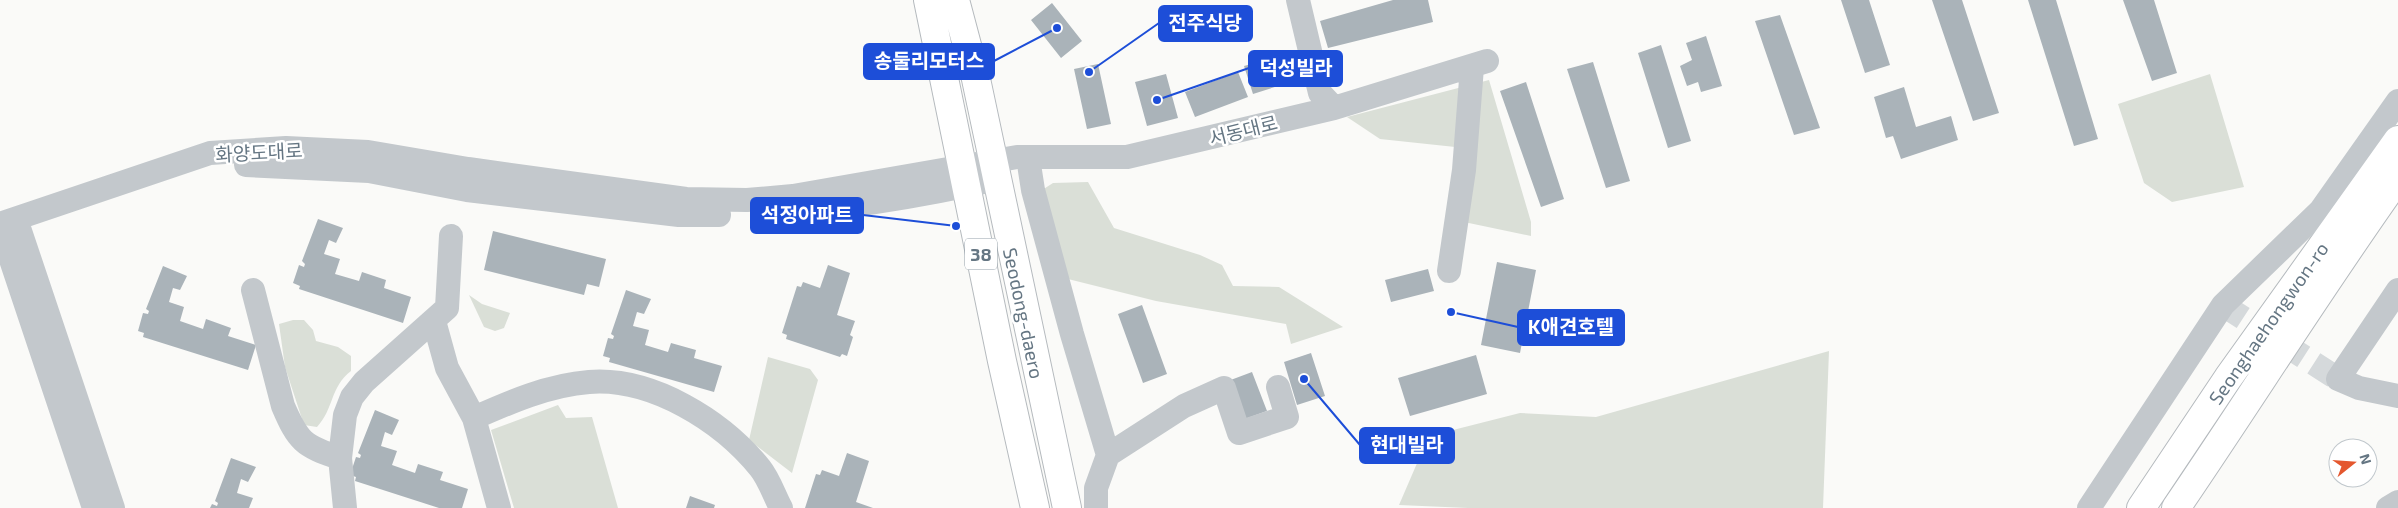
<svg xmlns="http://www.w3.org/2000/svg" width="2398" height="508" font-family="'Exo 2','Noto Sans KR',sans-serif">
<rect width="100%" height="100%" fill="#fafaf8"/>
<!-- green -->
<path fill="#dadfd7" d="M2210 74 2244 187 2172 202 2144 183 2118 104Z
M1489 80 1531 222V236L1464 222 1474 149 1380 139 1347 117Z
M1088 182 1114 228 1200 255 1222 265 1233 286 1279 287 1343 327 1291 344 1286 324 1156 301 1064 278 1039 192 1053 183Z
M469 295 482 304 510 313 504 328 495 331 484 327Z
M293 320H304L313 330 316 341 338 347 351 356V371C330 387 334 409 317 427L304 425 285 367 279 324Z
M1829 351 1823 508H1468L1399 505 1421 454 1453 430 1520 413 1596 417Z
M768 357 810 369 818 380 792 473 749 440Z
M558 405 566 418 592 417 618 508H514L491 430Z"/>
<!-- building -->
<path fill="#aab3b9" d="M1393 0H1428L1433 22 1328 48 1320 21Z
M1841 0H1869L1890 65 1865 73Z
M1932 0H1962L1999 113 1973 121Z
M2028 0H2056L2098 139 2074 146Z
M2123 0H2154L2177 73 2152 81Z
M1052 3 1082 41 1061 58 1031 20Z
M1780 15 1820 128 1794 135 1755 21Z
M1706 36 1722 86 1701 92 1698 82 1687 86 1680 66 1692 60 1686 43Z
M1661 45 1691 141 1668 148 1638 53Z
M1289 53 1297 80 1253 94 1244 66Z
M1593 62 1630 181 1606 188 1567 69Z
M1098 64 1111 124 1087 129 1074 69Z
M1238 72 1248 97 1195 117 1185 92Z
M1166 74 1178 118 1147 126 1135 82Z
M1526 82 1564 199 1541 207 1500 91Z
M1904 87 1916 127 1951 116 1958 140 1901 159 1893 136 1886 138 1874 97Z
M318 219 343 228 336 243 329 240 324 254 340 259 335 274 359 281 362 272 386 280 384 288 411 297 403 323 299 289 300 286 293 283 299 265 304 267 305 264 302 261Z
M493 231 606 259 599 287 587 284 584 295 484 270Z
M1497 262 1536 270 1520 353 1481 345Z
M828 265 850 273 837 315 855 321 850 335 853 337 847 356 842 354 840 357 786 339 787 335 782 333 797 286 801 287 803 282 820 288Z
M163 266 187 276 180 290 173 288 169 302 184 307 180 321 203 329 206 319 231 328 228 336 256 345 248 370 143 337 144 333 138 331 143 313 148 314 149 311 146 309Z
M1428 269 1434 291 1391 302 1385 280Z
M626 290 651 299 644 314 637 312 633 326 649 330 645 345 668 352 671 343 696 350 694 358 722 366 714 392 609 362 610 358 603 356 608 338 613 339 614 336 611 334Z
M1142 305 1167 374 1143 383 1118 314Z
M1311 353 1325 396 1297 405 1284 362Z
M1476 355 1487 394 1410 416 1398 378Z
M1252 372 1267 411 1242 420 1228 381Z
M375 410 399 420 392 435 385 432 381 446 397 451 392 465 415 473 418 464 443 472 440 480 468 489 462 508H439L355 481 356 477 350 475 356 457 360 458 361 455 358 453Z
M847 453 869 461 856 502 873 508H805L816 474 820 475 822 470 839 476Z
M231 458 256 467 248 482 241 479 237 493 253 498 249 508H210L212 504 217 506 218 503 215 501Z
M690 496 715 505 714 508H686Z"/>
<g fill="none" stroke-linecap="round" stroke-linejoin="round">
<!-- minor-tunnel -->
<path stroke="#d5d9db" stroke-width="24" stroke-dasharray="24 12" stroke-linecap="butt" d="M2223 305 2338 379"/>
<!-- major casing -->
<g stroke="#b5babe" stroke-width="30">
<path id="major" d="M928 0 1002 361 1035 508
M955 0 976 79 1067 508
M2141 508 2228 378 2398 140
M2176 508C2251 398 2321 286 2398 178"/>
</g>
<!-- minor -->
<path stroke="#c3c8cc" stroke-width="24" d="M1298 0 1320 93 1334 108
M1028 158 1033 190 1072 334 1108 455 1096 488V508
M246 165 369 171 467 190 679 215H719
M765 214C841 209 922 196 997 179
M16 219 113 508
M0 224 210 153 286 148 368 152 468 169 686 199 747 200 793 196 1017 157H1127L1334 108 1487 61
M0 227 94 508
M1449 271 1464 170 1472 67
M253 290 283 406C298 441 303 446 340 458
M2398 290 2338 379 2359 388 2398 396
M434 321 447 368 474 418 499 508
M474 418C510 402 549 385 589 382 652 377 722 421 760 468 769 479 774 495 781 508
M1108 455 1184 406 1224 388 1239 433 1287 417 1278 387
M345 508 340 458 345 415 352 397 364 382 447 308 451 236
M2089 508 2223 305 2321 210 2398 101
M2388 508 2398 502"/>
<!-- major -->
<use href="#major" stroke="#fff" stroke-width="28"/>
</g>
<g text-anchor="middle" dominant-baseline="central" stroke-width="5" stroke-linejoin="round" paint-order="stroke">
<!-- shield labels -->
<rect fill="#fff" stroke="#939fa8" stroke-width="1" x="965" y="238.5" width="32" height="31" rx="4"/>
<g font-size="18" font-weight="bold" fill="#657683">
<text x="981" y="254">38</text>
</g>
<!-- street labels -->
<g font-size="19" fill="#657683" stroke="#fff">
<text transform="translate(1243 130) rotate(-14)">서동대로</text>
<text transform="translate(259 152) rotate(-3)">화양도대로</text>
<text transform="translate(1024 313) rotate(78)">Seodong-daero</text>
<text transform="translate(2268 323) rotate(-55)">Seonghaehongwon-ro</text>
</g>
</g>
<!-- callouts -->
<path fill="none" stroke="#1d4ed8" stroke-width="2" d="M1089 72L1159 23M1057 28L994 61M1157 100L1249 68M956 226L863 215M1451 312L1518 327M1304 379L1360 445"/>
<g fill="#1d4ed8" stroke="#fff" stroke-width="2">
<circle cx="1089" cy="72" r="5"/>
<circle cx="1057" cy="28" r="5"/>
<circle cx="1157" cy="100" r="5"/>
<circle cx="956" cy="226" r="5"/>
<circle cx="1451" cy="312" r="5"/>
<circle cx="1304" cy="379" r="5"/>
</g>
<g fill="#1d4ed8" stroke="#1d4ed8" stroke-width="2">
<rect x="1159" y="6" width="93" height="35" rx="5"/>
<rect x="864" y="44" width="130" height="35" rx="5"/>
<rect x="1249" y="51" width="93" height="35" rx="5"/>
<rect x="751" y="198" width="112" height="35" rx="5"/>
<rect x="1518" y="310" width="106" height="35" rx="5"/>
<rect x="1360" y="428" width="94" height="35" rx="5"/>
</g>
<g font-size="20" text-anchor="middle" font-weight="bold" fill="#fff">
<text x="1205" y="30">전주식당</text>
<text x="929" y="68">송둘리모터스</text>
<text x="1296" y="75">덕성빌라</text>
<text x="807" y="222">석정아파트</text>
<text x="1571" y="334">K애견호텔</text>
<text x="1407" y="452">현대빌라</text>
</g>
<!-- north arrow -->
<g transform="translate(2353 463) rotate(73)"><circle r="24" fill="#ffffff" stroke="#c1c8cd"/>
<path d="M0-4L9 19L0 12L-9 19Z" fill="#e4572e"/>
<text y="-8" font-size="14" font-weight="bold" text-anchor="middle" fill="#657683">N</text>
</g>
</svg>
